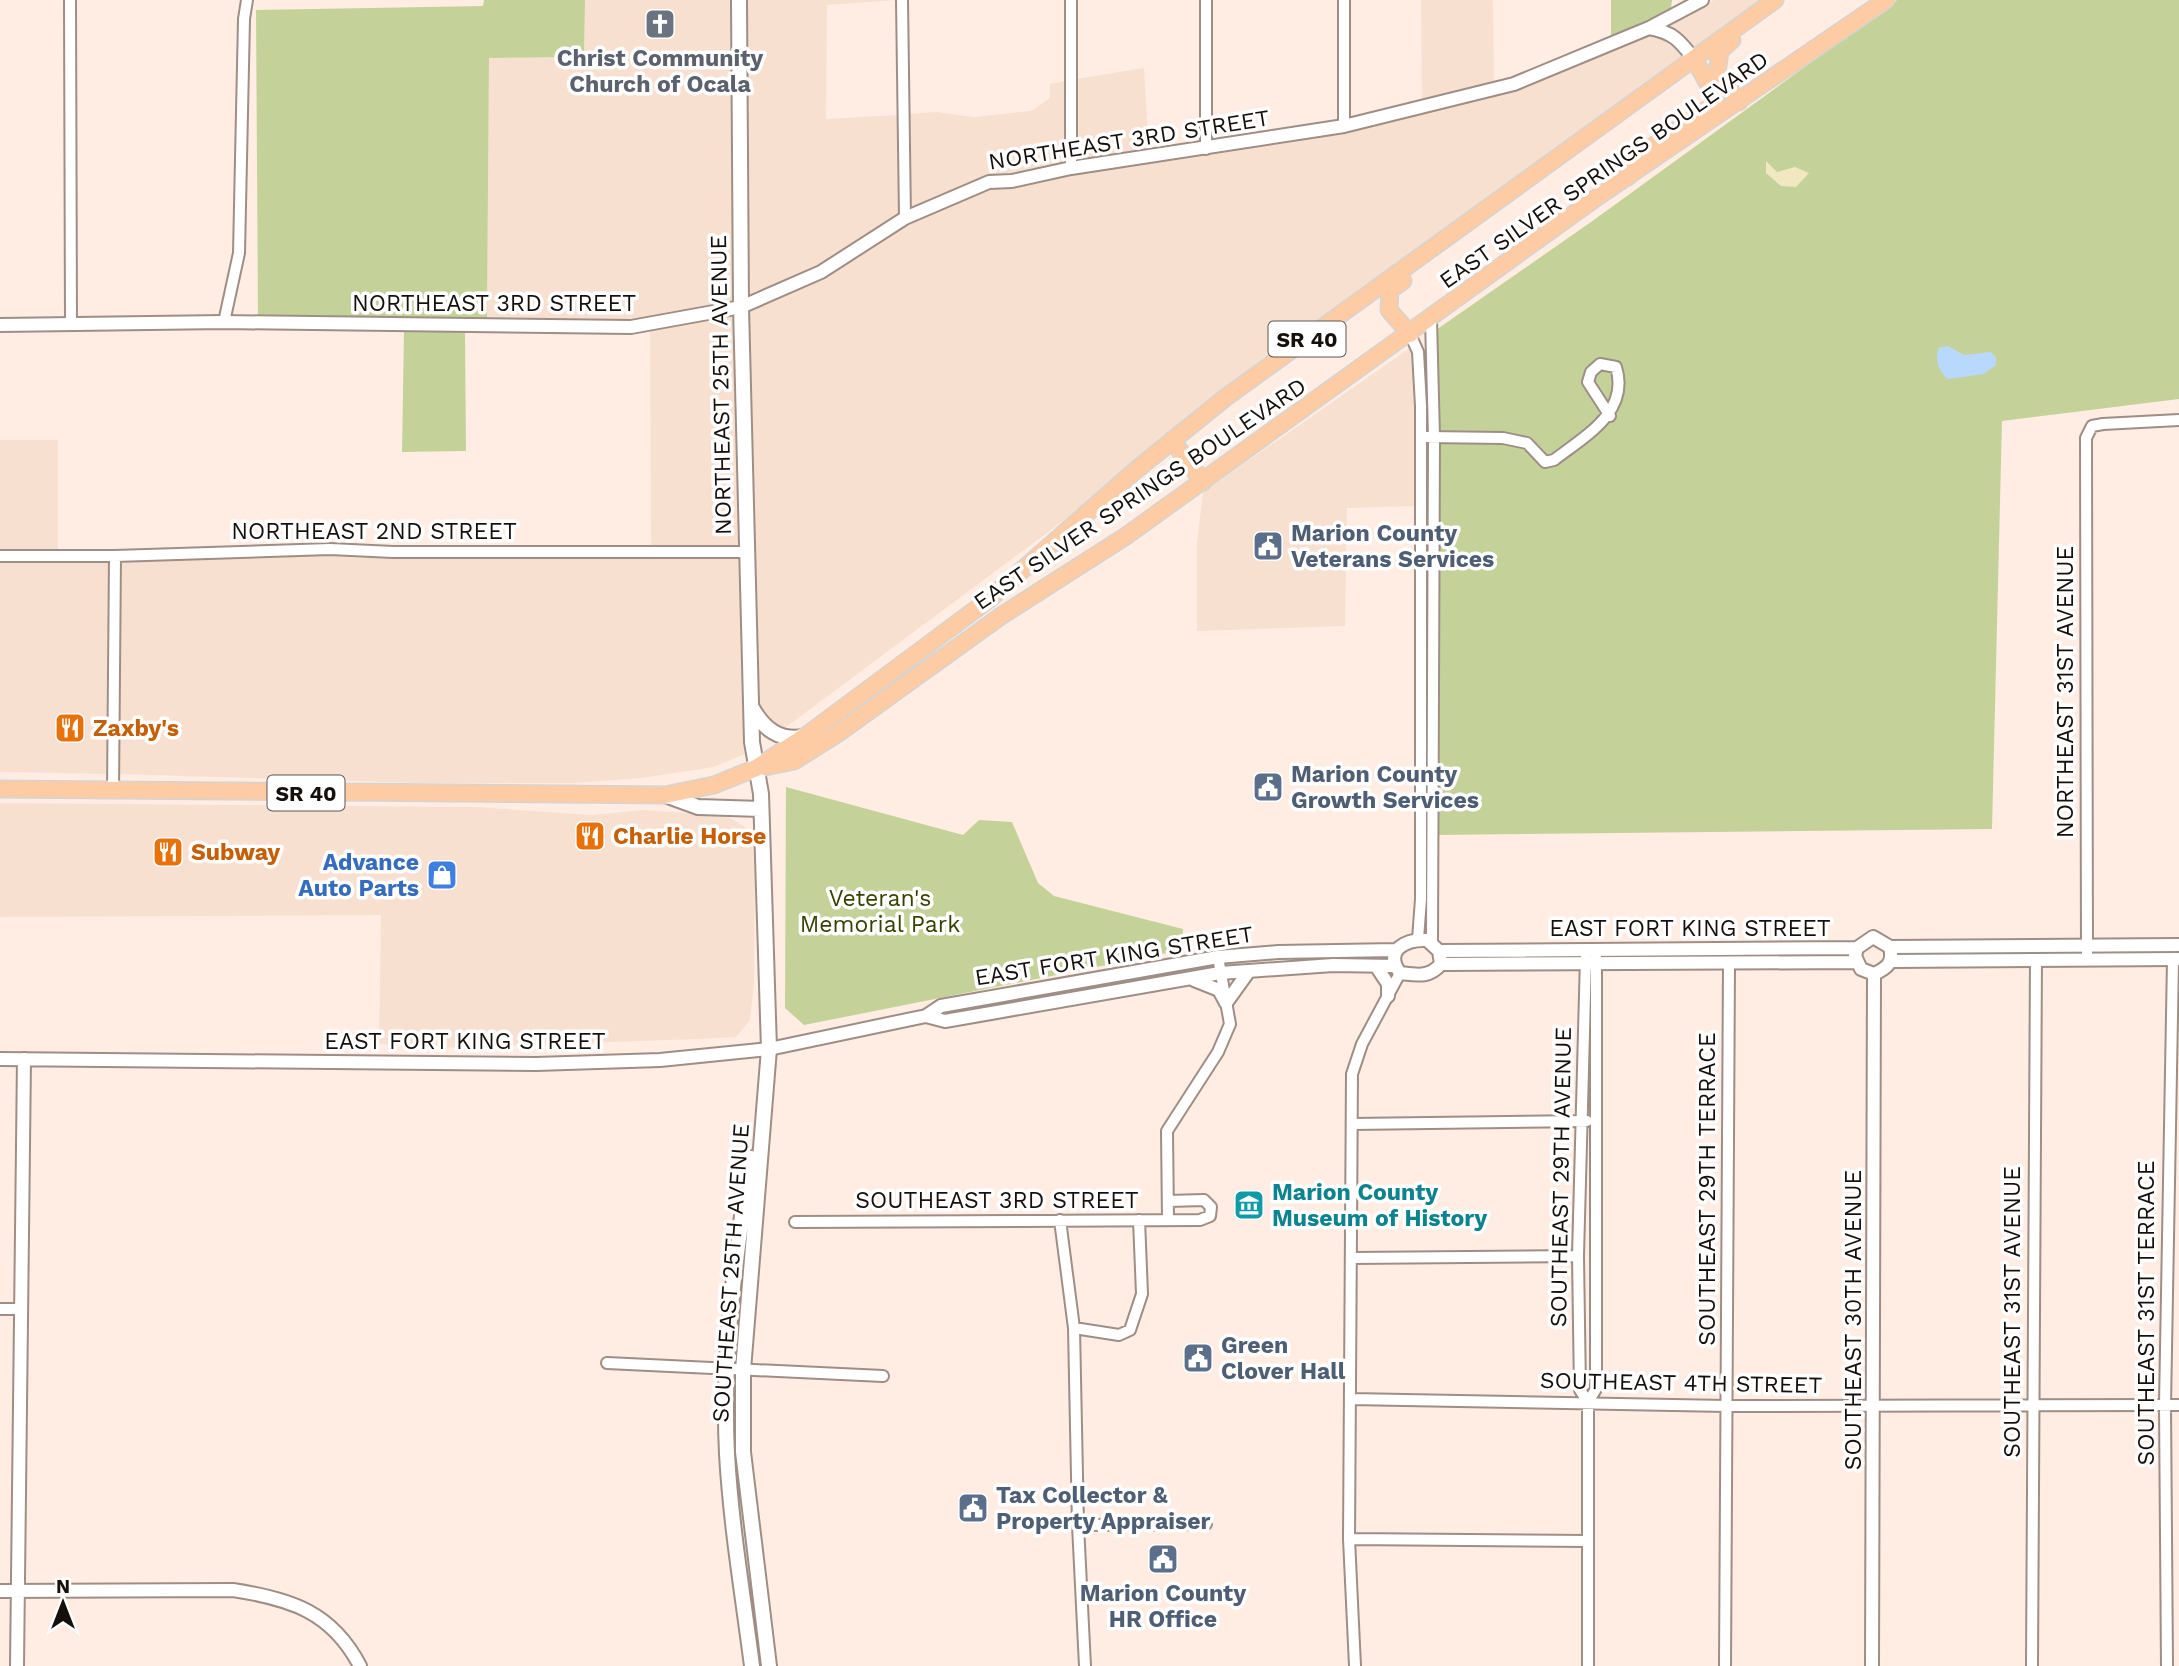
<svg xmlns="http://www.w3.org/2000/svg" width="2179" height="1666" font-family="'Work Sans',sans-serif">
<rect width="100%" height="100%" fill="#ffede3"/>
<!-- built -->
<path fill="#f8e0d1" d="M585 0H734L736 302 631 321 487 320 489 58 584 57Z
M744 0H897L827 5 826 119 897 115 899 215 819 266 746 299Z
M1421 0H1493L1494 83 1422 101Z
M1714 0H1765L1695 51 1682 34 1667 25Z
M1650 34 1665 36 1675 43 1686 58 782 730 769 724 757 705 747 311 910 222 990 187H1013L1072 174 1211 155 1349 132Z
M1144 68 1149 152 1077 162 1076 79Z
M1066 81V163L1011 175 988 176 910 209 908 114 936 112 974 117 1031 111 1050 98V84Z
M736 314 742 546H651L650 330Z
M1410 348 1416 406V506L1347 508 1345 626 1197 631V543L1203 492Z
M0 440H58V550H0Z
M330 554 393 557 742 558 749 752 714 767 642 778 576 783H417L118 774 120 562Z
M0 562H110L108 774 0 772Z
M0 803 476 807 591 815 644 810 727 816 751 831 755 871 754 983 750 1020 736 1037 700 1039 432 1048 379 1044 381 915 0 917Z"/>
<!-- green -->
<path fill="#c4d29a" d="M484 0H585L584 57 489 58 487 320 258 317 256 10 483 6Z
M1611 0H1672L1671 9 1611 37Z
M1897 0H2179V399L2002 421 1992 829 1435 835 1436 330 1591 222Z
M404 330 465 331 466 451 402 452Z
M786 787 963 835 979 820 1012 822 1038 883 1054 896 1183 929 1182 945 1177 951 804 1025 785 1008Z"/>
<!-- sand -->
<path fill="#f1e8c2" d="M1766 161 1777 172 1795 167 1809 173 1796 187 1781 186 1766 173Z"/>
<!-- water -->
<path fill="#b9d8fe" d="M1948 346 1964 355 1991 352 1996 357V365L1984 374 1948 379C1939 372 1934 358 1939 348Z"/>
<g fill="none" stroke-linecap="round" stroke-linejoin="round">
<!-- minor casing -->
<g stroke="#9e8e85" stroke-width="14">
<path id="minor" d="M70 0 71 325
M902 0 905 218
M1071 0V168
M1344 126V0
M1206 149V0
M1431 319 1434 437 1432 942
M224 322 239 253 244 19 247 0
M1410 334 1418 352 1421 406V899L1418 939
M1427 437 1503 438 1527 443 1545 462 1554 460C1585 436 1630 412 1616 367L1600 364 1591 372 1588 382 1610 416
M0 556H115L330 549 393 552H747
M113 791 115 556
M1586 957 1578 1256 1580 1390 1588 1402
M2087 960 2086 438 2092 426 2103 424 2179 420
M1352 1124 1587 1121
M1060 1220 1074 1328 1078 1525 1085 1666
M1168 1220 1167 1131 1218 1052 1230 1024 1218 957
M795 1222 1200 1220 1210 1216 1211 1207 1204 1200 1168 1201
M1352 1258 1578 1256
M0 1309H21
M1074 1328 1119 1335 1130 1330 1142 1294 1139 1220
M607 1363 883 1376
M1351 1399 1727 1406 2179 1405
M1078 1525 1206 1524
M1349 1539 1588 1541
M1355 1666 1349 1539 1352 1074 1362 1044 1400 973
M1588 1666V1402L1596 1389V957
M1725 1666 1729 964
M2032 1666 2036 959
M2167 1666 2165 1405 2173 960"/>
</g>
<!-- tertiary casing -->
<g stroke="#9e8e85" stroke-width="16">
<path id="tertiary" d="M1649 28C1673 32 1680 41 1694 59
M0 325 224 322 631 327 741 307 821 272 905 218 989 182 1012 181 1071 168 1344 126 1514 84 1649 28 1702 0
M1427 940 1439 951 1441 964C1429 978 1417 975 1400 973 1383 950 1406 939 1427 940Z
M1890 947 2179 945
M1439 951 1857 948 1873 937 1890 947C1894 963 1887 968 1874 974L1861 969 1855 956 1857 948
M1891 961 2179 959
M1441 964 1856 962
M1376 966 1388 984V996
M1194 980 1219 990 1226 1003
M1226 1003 1249 971
M926 1016 945 1021 1220 973 1333 965 1395 966
M0 1059 536 1064 660 1060 769 1049 926 1016 941 1006 1218 957 1278 952 1396 950
M0 1591 233 1590C291 1599 332 1612 360 1666
M17 1666 24 1059
M1872 1666 1874 974"/>
</g>
<!-- secondary casing -->
<g stroke="#9e8e85" stroke-width="18">
<path id="secondary" d="M739 0 741 307 752 742 761 794 769 1049 743 1370V1452L769 1666
M752 708C764 729 779 741 804 737
M665 795 698 807 761 809
M751 1158C735 1256 722 1355 727 1454 731 1525 743 1596 752 1666"/>
</g>
<!-- primary casing -->
<g stroke="#d5d4d3" stroke-width="19">
<path id="primary" d="M1732 40 1720 51 1717 73 1739 102
M1628 177 1635 158 1712 106 1715 96 1694 59
M1403 281 1390 290 1389 310 1410 334
M1172 440 1203 482
M765 767 794 761 837 734 1001 616 1126 536 1593 200 1886 0
M0 789 665 795 714 785 756 768 804 737 987 601 1136 470 1225 398 1775 0"/>
</g>
<!-- minor -->
<use href="#minor" stroke="#fff" stroke-width="10"/>
<!-- tertiary -->
<use href="#tertiary" stroke="#fff" stroke-width="12"/>
<!-- secondary -->
<use href="#secondary" stroke="#fff" stroke-width="14"/>
<!-- primary -->
<use href="#primary" stroke="#fdcba4" stroke-width="16"/>
</g>
<!-- icons -->
<defs>
<g id="church-square" transform="scale(1.575)"><rect x="-9" y="-9" width="18" height="18" rx="4" fill="#6b7280" stroke="#fefefe"/><path d="M-1.2-6h2.4v3.5h3.3v2.4h-3.3V6h-2.4V-.1h-3.3v-2.4h3.3Z" fill="#fff"/></g>
<g id="civic-square" transform="scale(1.575)"><rect x="-9" y="-9" width="18" height="18" rx="4" fill="#5c6f8a" stroke="#fefefe"/><path d="M-.6-6.5H3V-4.5H.6V-3L4-1V1h2V6H-6V1h2V-1L-.6-3ZM-1.2 2.5V6h2.4V2.5Z" fill="#fff"/></g>
<g id="restaurant-square" transform="scale(1.575)"><rect x="-9" y="-9" width="18" height="18" rx="4" fill="#e8710a" stroke="#fefefe"/><path d="M-5-6h1v4h1v-4h1v4h1v-4h1v5L-1.5 .5V6h-2V.5L-5-1ZM5-6V6H3V1.5H1.5Q1.5-4 5-6Z" fill="#fff"/></g>
<g id="shop-square" transform="scale(1.575)"><rect x="-9" y="-9" width="18" height="18" rx="4" fill="#3f7fe0" stroke="#fefefe"/><path d="M-5-2.5h2.3a2.7 3.5 0 0 1 5.4 0H5L5.5 6h-11ZM-1.5-2.5h3a1.5 2.3 0 0 0-3 0Z" fill="#fff"/></g>
<g id="museum-square" transform="scale(1.575)"><rect x="-9" y="-9" width="18" height="18" rx="4" fill="#0f9aa8" stroke="#fefefe"/><path d="M0-6L6-3V-2H-6V-3ZM-5-1h2V3h-2ZM-1-1h2V3h-2ZM3-1h2V3H3ZM-6 4H6V6H-6Z" fill="#fff"/></g>
</defs>
<g fill-rule="evenodd">
<use href="#church-square" x="660" y="24"/>
<use href="#civic-square" x="1268" y="546"/>
<use href="#restaurant-square" x="70" y="728"/>
<use href="#civic-square" x="1268" y="787"/>
<use href="#restaurant-square" x="590" y="836"/>
<use href="#restaurant-square" x="168" y="852"/>
<use href="#shop-square" x="442" y="875"/>
<use href="#museum-square" x="1249" y="1205"/>
<use href="#civic-square" x="1198" y="1358"/>
<use href="#civic-square" x="973" y="1508"/>
<use href="#civic-square" x="1163" y="1559"/>
</g>
<g text-anchor="middle" dominant-baseline="central" stroke-width="7" stroke-linejoin="round" paint-order="stroke">
<!-- shield labels -->
<g fill="#fefefe" stroke="#5c5755" stroke-width="2">
<rect x="1268.5" y="321.5" width="77" height="35" rx="5"/>
<rect x="267.5" y="775.5" width="77" height="35" rx="5"/>
</g>
<g font-size="21" font-weight="bold" fill="#16100d">
<text x="1307" y="339">SR 40</text>
<text x="306" y="793">SR 40</text>
</g>
<!-- worship labels -->
<g font-size="23" font-weight="bold" fill="#5b616d" stroke="#fefefe">
<text x="660" y="58">Christ Community<tspan x="660" dy="26">Church of Ocala</tspan></text>
</g>
<!-- street labels -->
<g font-size="23" fill="#16100d" stroke="#fefefe">
<text transform="translate(1129 140) rotate(-9)">NORTHEAST 3RD STREET</text>
<text transform="translate(1604 170) rotate(-35)">EAST SILVER SPRINGS BOULEVARD</text>
<text x="494" y="303">NORTHEAST 3RD STREET</text>
<text transform="translate(721 385) rotate(-91)">NORTHEAST 25TH AVENUE</text>
<text transform="translate(1140 494) rotate(-34)">EAST SILVER SPRINGS BOULEVARD</text>
<text x="374" y="531">NORTHEAST 2ND STREET</text>
<text transform="translate(2065 692) rotate(-90)">NORTHEAST 31ST AVENUE</text>
<text x="1690" y="928">EAST FORT KING STREET</text>
<text transform="translate(1114 956) rotate(-9)">EAST FORT KING STREET</text>
<text x="465" y="1041">EAST FORT KING STREET</text>
<text transform="translate(1561 1177) rotate(-89)">SOUTHEAST 29TH AVENUE</text>
<text transform="translate(1707 1189) rotate(-90)">SOUTHEAST 29TH TERRACE</text>
<text x="997" y="1200">SOUTHEAST 3RD STREET</text>
<text transform="translate(731 1273) rotate(-86)">SOUTHEAST 25TH AVENUE</text>
<text transform="translate(2012 1312) rotate(-90)">SOUTHEAST 31ST AVENUE</text>
<text transform="translate(2146 1313) rotate(-90)">SOUTHEAST 31ST TERRACE</text>
<text transform="translate(1853 1320) rotate(-90)">SOUTHEAST 30TH AVENUE</text>
<text transform="translate(1681 1383) rotate(1)">SOUTHEAST 4TH STREET</text>
</g>
<!-- service labels -->
<g font-size="23" font-weight="bold" fill="#4e5e75" stroke="#fefefe" text-anchor="start">
<text x="1291" y="533">Marion County<tspan x="1291" dy="26">Veterans Services</tspan></text>
<text x="1291" y="774">Marion County<tspan x="1291" dy="26">Growth Services</tspan></text>
<text x="1221" y="1345">Green<tspan x="1221" dy="26">Clover Hall</tspan></text>
<text x="996" y="1495">Tax Collector &amp;<tspan x="996" dy="26">Property Appraiser</tspan></text>
<text x="1163" y="1593" text-anchor="middle">Marion County<tspan x="1163" dy="26">HR Office</tspan></text>
</g>
<!-- food labels -->
<g font-size="23" font-weight="bold" fill="#c56008" stroke="#fefefe" text-anchor="start">
<text x="93" y="728">Zaxby's</text>
<text x="613" y="836">Charlie Horse</text>
<text x="191" y="852">Subway</text>
</g>
<!-- shop labels -->
<g font-size="23" font-weight="bold" fill="#366cbe" stroke="#fefefe" text-anchor="end">
<text x="419" y="862">Advance<tspan x="419" dy="26">Auto Parts</tspan></text>
</g>
<!-- park labels -->
<g font-size="23" fill="#374200" stroke="#fefefe">
<text x="880" y="898">Veteran's<tspan x="880" dy="26">Memorial Park</tspan></text>
</g>
<!-- culture labels -->
<g font-size="23" font-weight="bold" fill="#0d838f" stroke="#fefefe" text-anchor="start">
<text x="1272" y="1192">Marion County<tspan x="1272" dy="26">Museum of History</tspan></text>
</g>
</g>
<!-- north arrow -->
<g transform="translate(63 1603)" stroke="#fefefe" stroke-width="5" paint-order="stroke">
<path d="M0-5L12 26L0 18L-12 26Z" fill="#16100d"/>
<text y="-10" font-size="19" font-weight="bold" text-anchor="middle" fill="#16100d">N</text>
</g>
</svg>
